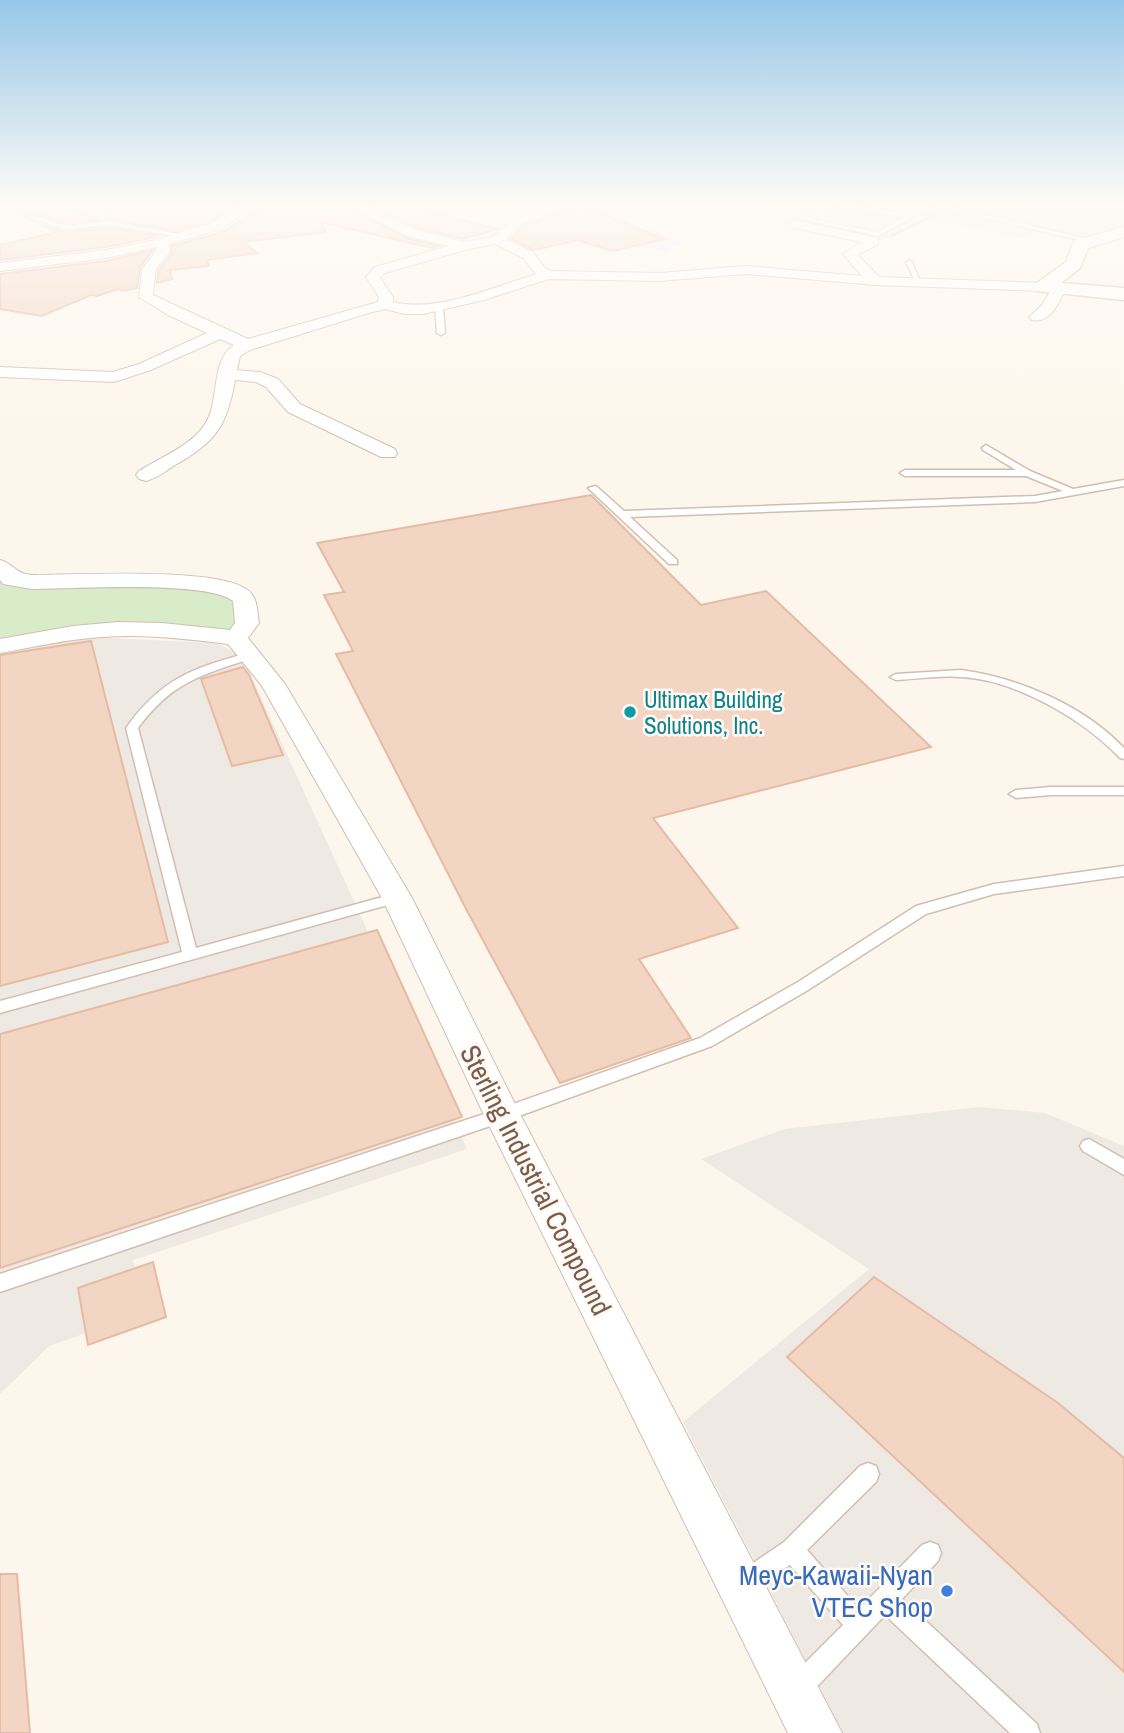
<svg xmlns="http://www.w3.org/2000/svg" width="1124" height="1733" font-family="'Archivo Narrow',sans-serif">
<rect width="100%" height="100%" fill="#fdf6ec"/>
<!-- industrial -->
<path fill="#efe9e4" d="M816 203H1124V228L1083 241 1039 231 1020 238 922 217 881 241 784 222Z
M87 637 216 643 242 656 467 1149 133 1260 147 1312 49 1346 0 1394V652Z
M979 1107 1045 1113 1124 1146V1733H843L683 1422 869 1269 701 1159 785 1129Z"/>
<!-- education -->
<path fill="#f3e8fa" d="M624 219 686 243 663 251 639 246 609 253 573 240 531 253 504 241 512 233 548 224 574 229Z"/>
<!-- green -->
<path fill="#d8ecc9" d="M0 567 11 579 176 582 238 593 236 638 176 630 0 646Z"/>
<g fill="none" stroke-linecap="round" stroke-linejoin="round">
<!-- stream -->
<path fill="#a5d3da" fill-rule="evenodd" d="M971 203H978L950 208 948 207Z
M945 208 948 209 892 237 889 236Z"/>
</g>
<!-- building -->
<path fill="#f3d5c3" stroke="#e6bba3" stroke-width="2" d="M0 203H61L98 220 67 223 30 212 25 216Z
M106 203H170L175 207 181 203H243L211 221 177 231 105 219Z
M269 203H341L406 238 438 246 432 248 320 222 326 232 244 242 257 253 207 260 209 266 170 270 172 279 157 283 159 270 172 254 171 246 223 232Z
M364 203H402L497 229 463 239 418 228Z
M581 205 664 239 612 251 579 240 534 250 511 238 524 225Z
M42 225 66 233 108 228 160 236 106 247 0 260V245L58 232Z
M153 250 140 267 137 288 123 291 118 289 97 296 91 295 42 316 0 309V274L106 261Z
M591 495 701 605 766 591 931 747 653 818 738 928 639 959 691 1038 560 1083 465 907 336 654 353 651 324 595 344 592 317 543Z
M91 641 168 942 0 986V655Z
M243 667 249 675 283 755 232 766 201 679Z
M377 930 462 1117 0 1268V1034Z
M153 1262 166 1317 88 1345 78 1288Z
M874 1277 1058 1403 1124 1458V1672L787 1357Z
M0 1574H17L30 1733H0Z"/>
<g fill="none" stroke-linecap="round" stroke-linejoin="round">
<!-- service casing -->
<g stroke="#d1beb0" stroke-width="3">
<path id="service" d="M172 203H179L176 205Z
M832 203 909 214 927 204 925 203H934L1096 241 1093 243 933 206 878 236 804 220ZM835 206 904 217 877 232 812 219Z
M29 214 67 226 108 221 184 235 181 237 108 225 67 230 27 217Z
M909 260 912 262 921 284 916 283 906 262Z
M439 305 443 307 445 333 441 335 437 333 435 307Z
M986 445 1030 471 1073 489 1124 480V486L1035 502 630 517 677 560V564H669L588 488 596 486 624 511 1035 496 1063 491 1026 476H905L900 473 905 470H1016L983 450 982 448Z
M249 653 253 654V658C201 675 172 682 138 728L196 948 397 893 402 895 404 898 402 901 0 1013V1001L182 952 126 728C160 680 193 667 249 653Z
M961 670C1019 678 1083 705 1124 748V759L1120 758C1083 719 1015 680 962 677 940 675 918 679 896 680L890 677 896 674Z
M1051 787H1124V795H1051L1016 798 1009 794 1016 790Z
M1124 866V876L994 894 926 914 808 990 712 1046 508 1120 0 1292V1274L496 1110 700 1038 798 982 916 906 994 884Z
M1089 1139 1124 1159V1175L1083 1151 1080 1146 1083 1141Z
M868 1463 876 1466 879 1474 876 1482 807 1550 859 1609 922 1545 930 1542 938 1545 941 1553 938 1561 902 1599 1037 1724 1040 1733H1010L885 1615 808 1696 799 1699 790 1696 787 1687 790 1678 843 1625 790 1565 745 1593 737 1590 734 1582 737 1574 784 1542 860 1466Z"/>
</g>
<!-- minor casing -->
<g stroke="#d1beb0" stroke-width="2">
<path id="minor" d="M250 203H267L241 215 222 229 168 244 170 252 156 269 153 295 248 339 378 302 379 297 366 277 375 267 448 246 407 236 343 203H358L417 230 463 242 493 237 515 217 561 203H579L577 206 523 223 506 239 533 252 545 268 551 271 660 273 746 266 862 276 843 254 861 242 790 227 788 224 794 220 878 238V244L858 255 879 277 1044 283 1051 287 1044 291 875 285 746 274 660 281 549 279 484 300 423 314H405L385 309 372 312 250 350 240 356 237 370 260 372 278 379 300 404 395 449 397 453 395 457H381L288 412 266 387 256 382 235 380C227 426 216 442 175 465 166 471 157 478 146 481L139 479 136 475 139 471C161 457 191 446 205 424 220 402 210 360 234 345L220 339 151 370 114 382 0 377V367L113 372 139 364 207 333 168 315 139 297 142 269 156 251V247L106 258 0 271V263L106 250 156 240 212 223 233 209ZM495 244 523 258 536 274C494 287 436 313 393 302V297L380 278 385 273 465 250Z
M1059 284 1066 288C1059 302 1051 324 1032 320L1029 317 1042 305 1054 285Z
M0 560C14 564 14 573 32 575 76 575 215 567 246 589 258 596 257 611 259 623L248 638 285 684 412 898 519 1112 842 1733H788L484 1115 382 898 262 686 228 644C187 639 145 634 103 637 68 639 34 647 0 653V639L73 626 118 622 162 623 230 630 235 623 233 601C207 580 71 589 32 589L3 584 0 580Z"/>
</g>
<!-- secondary casing -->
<g stroke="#d6c0b0" stroke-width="3">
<path id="secondary" d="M1124 227V237L1088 248 1080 268 1061 283 1124 288V300L1037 291 1035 287 1037 283 1066 262 1074 241Z"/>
</g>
<!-- service -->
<use href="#service" fill="#fff" fill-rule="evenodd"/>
<!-- minor -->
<use href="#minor" fill="#fff" fill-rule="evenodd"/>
<!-- secondary -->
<use href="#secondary" fill="#fff" fill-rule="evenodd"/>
</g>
<!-- sky -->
<linearGradient id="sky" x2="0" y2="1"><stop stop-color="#97c7e8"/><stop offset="0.46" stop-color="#fefbf6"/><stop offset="1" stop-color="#fefbf6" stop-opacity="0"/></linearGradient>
<rect width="1124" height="445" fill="url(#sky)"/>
<!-- markers -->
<circle fill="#0f9aa8" stroke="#fffaf3" stroke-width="2.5" cx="630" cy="712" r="7"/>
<circle fill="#3f7fe0" stroke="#fffaf3" stroke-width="2.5" cx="947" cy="1591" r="7"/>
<g text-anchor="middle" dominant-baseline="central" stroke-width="5" stroke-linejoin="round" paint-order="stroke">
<!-- culture labels -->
<g font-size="23" fill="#0d838f" stroke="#fffaf3" text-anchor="start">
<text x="644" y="699">Ultimax Building<tspan x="644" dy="26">Solutions, Inc.</tspan></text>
</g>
<!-- near-street labels -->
<g font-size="28" fill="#7a5c4d" stroke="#fffaf3">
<text transform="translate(536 1180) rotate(63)">Sterling Industrial Compound</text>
</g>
<!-- near-shop labels -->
<g font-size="28" fill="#366cbe" stroke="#fffaf3" text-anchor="end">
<text x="933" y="1575">Meyc-Kawaii-Nyan<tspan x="933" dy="32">VTEC Shop</tspan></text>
</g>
</g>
</svg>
